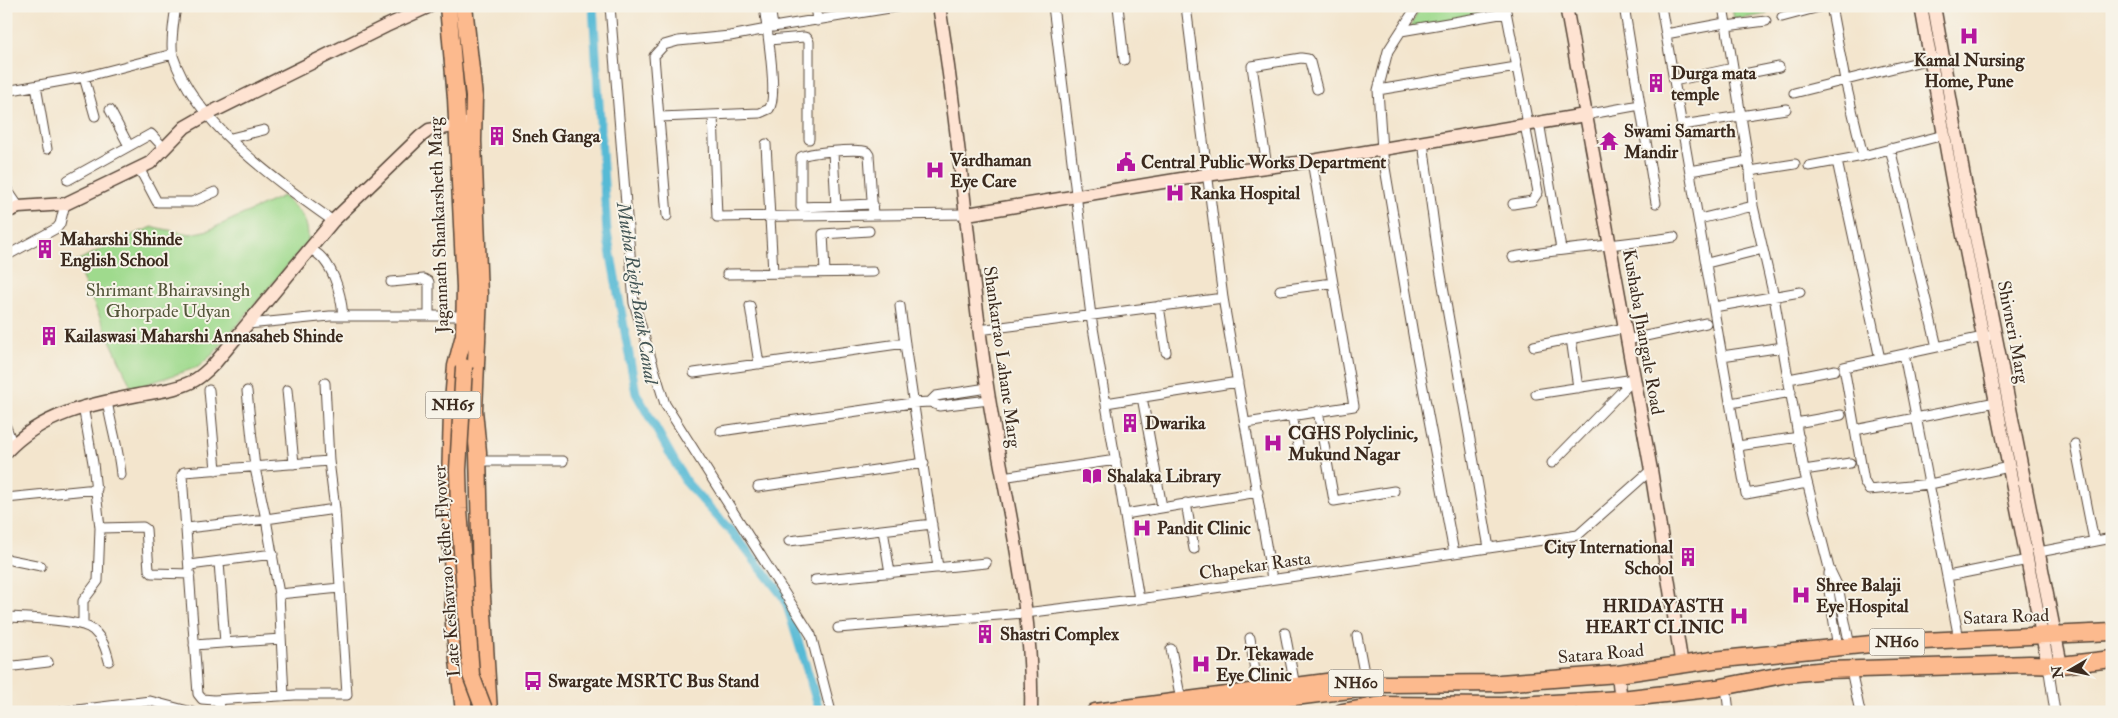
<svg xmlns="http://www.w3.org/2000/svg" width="2118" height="718" font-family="'IM FELL Double Pica',serif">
<rect width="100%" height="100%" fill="#f7f3e8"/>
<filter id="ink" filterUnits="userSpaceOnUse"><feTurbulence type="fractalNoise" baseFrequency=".02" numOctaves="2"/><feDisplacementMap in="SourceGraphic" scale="10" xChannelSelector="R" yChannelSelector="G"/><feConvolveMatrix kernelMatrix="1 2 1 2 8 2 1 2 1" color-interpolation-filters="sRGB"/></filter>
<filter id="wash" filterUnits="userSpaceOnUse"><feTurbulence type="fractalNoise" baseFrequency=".0096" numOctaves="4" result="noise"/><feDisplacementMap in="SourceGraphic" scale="20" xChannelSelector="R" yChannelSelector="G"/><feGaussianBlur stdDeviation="1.12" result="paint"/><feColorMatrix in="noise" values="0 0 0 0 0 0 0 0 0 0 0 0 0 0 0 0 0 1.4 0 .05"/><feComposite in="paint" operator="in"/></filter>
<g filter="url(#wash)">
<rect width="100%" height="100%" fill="#f3e5cd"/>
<!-- green -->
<path fill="#9fda8d" stroke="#6d8256" d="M1420 6H1505L1506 9 1410 30Z
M1732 6H1766L1767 14 1734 20Z
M283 196C299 211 309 218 308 241L213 354 198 367 132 389 75 262 119 240 153 227 190 234 209 230Z"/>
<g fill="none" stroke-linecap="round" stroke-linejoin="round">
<!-- canal -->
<path stroke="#56bad5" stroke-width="9" d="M593 6 607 233 636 393 686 482 737 538 785 599 820 712"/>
</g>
</g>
<g filter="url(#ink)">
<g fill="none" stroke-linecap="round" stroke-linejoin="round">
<!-- street casing -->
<g stroke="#574638" stroke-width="11">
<path id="street" d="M176 6C174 19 170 44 173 56 195 124 277 181 333 221
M610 6 634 303 665 404 811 635 831 712
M770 6 773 27 902 6
M815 6 817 21
M1053 6 1091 316 1139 599
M1118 6 1124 60
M1186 6 1223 298 1272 579
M1417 6 1388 51 1378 90 1382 150 1414 340 1454 553
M1505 6 1528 124
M1624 6 1656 203
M1661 6 1746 494 1807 483
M1723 6 1750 171 1753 206 1774 297 1804 470 1829 568 1838 587 1850 646
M1831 6 1845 80 1863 156
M1782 17 1823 6
M1726 26 1766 21
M1401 31 1506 13
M1666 34 1725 23
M769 40 804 37 807 38 809 42V139
M1734 76 1779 67
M84 77 95 116
M1674 81 1733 68
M36 86 47 149
M1378 90 1516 67
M6 91 84 77 173 54
M1794 93 1934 58
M110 110 129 146
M713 115 717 217 967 214
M1585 115 1640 105
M660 117 760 113 769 109C779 97 766 24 764 6
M1539 122 1561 249
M1682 125 1786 109
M231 138 264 130
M1423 142 1439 263 1489 548
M766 144 773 273
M1890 148 1937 347
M833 152 836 206
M1837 161 1880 359
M1809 166 1863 156 1944 135
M1267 167 1252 66 1301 58 1308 59 1310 62 1317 89
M139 168 157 202H192L215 192
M1690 171 1748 161
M1750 171 1795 164
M68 180 151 134 165 149
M6 188 19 207
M873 204 801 207V157C808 152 859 148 867 152L869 155 873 215
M1513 204 1532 201 1538 192 1525 125
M667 216 654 56 664 45 678 41 730 36 767 29
M1699 219 1753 206
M310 249C333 260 341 293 343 316
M6 256 57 228 60 224 65 204
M1513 257C1566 248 1620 245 1674 237
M1707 263 1763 249
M825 272 823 234 869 231
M727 274 873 272
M391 282 424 279 429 282V316
M1280 290 1332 283
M750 306 759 364
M900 306C911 394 926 480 938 568
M1159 306 1166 352
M1714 307 1800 292
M248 324 330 316H465
M979 330 1223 298
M1988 336 1844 367 1864 481 1869 490 1930 484 2009 467
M1571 338 1578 388
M1627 340 1706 323
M1534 346 1625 328
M1904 354 1959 639
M1722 356 1783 347
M694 373 905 343
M1789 379 1835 370
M325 383 329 461
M209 390 216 470
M287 390 294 464
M247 391 255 468 266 519 335 509 347 695H295L214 700 202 699 198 694 182 475 184 472 329 461 335 509
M1536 394 1634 379
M1142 397 1162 507
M107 401C111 426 119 450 121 475
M930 402 936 396 987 388
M1106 403 1238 382
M1731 403 1791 392
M83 406 93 463 100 528 98 581 83 601V625
M1318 411 1334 501 1394 491
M1292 416 1300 455
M1246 423 1354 406 1312 161
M1796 423 1841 415
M6 427 13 445
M1855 430 1996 402
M721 431 912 403 930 402 939 406 989 400
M2075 444 2094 541
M1738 446 1799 437
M478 461H563
M1552 463 1634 379
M1804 470 1850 463
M1002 477 1116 460
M758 487 924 463
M6 498 97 489
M1186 503 1194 549
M1125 514 1258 492
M100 528 143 527 146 529 149 570 152 573 190 574
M187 528 266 519 279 594 284 696
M883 530 890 573
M789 541 932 524
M2039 552 2112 538
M6 559 41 566
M219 562 225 643
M190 565 273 554
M1829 573V591L1838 648
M1948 576 2028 560
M815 580 986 563
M279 594 340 588
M6 617C25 618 80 619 93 630 103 639 106 649 109 661
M838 628 1025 613 1139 599 1578 535 1651 470
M1285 633 1295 686
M1357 636 1366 683
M1250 638 1258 690
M194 645 281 639
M1171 649 1181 700
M2048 665 2055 712
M6 667 48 662
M1851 670 1860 712
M1726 687 1729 712
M217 700 222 712
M61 712 150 701 192 712"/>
</g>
<!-- secondary casing -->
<g stroke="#574638" stroke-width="15">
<path id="secondary" d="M939 6C960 132 968 260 987 386 1003 493 1034 602 1031 712
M1566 6 1651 470 1682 666
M1921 6 1952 180 2048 665
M1934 6 1964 177 2061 665
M6 212 19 207 65 204 150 163 185 127 206 115 386 26 430 6
M967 214 1206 175 1312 161 1585 115
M6 452C43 412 93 404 144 394 161 391 179 389 195 380 202 376 209 369 215 363L333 221 421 136 429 130 466 124
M1618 674 1622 712"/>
</g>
<!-- highway casing -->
<g stroke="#574638" stroke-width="19">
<path id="highway" d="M448 6 456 98 465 287 464 335 456 366 452 413 450 481 454 625 464 712
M464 6 474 97 473 141 479 295 474 410 478 452 481 580 489 712
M1095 712 1334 681 1387 684 1500 683 1618 674 1713 660 1881 643 2112 632
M1177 712 1358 689
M1342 712 1381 705 1501 706 1621 699 1717 688 1787 674 1828 670 2029 664 2061 665 2112 659"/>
</g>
<!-- street -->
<use href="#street" stroke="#fff" stroke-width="9"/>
<!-- secondary -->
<use href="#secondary" stroke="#fee3d2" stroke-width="12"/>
<!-- highway -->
<use href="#highway" stroke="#fcba8e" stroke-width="16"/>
<!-- highway-bridge casing -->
<g stroke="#574638" stroke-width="19" stroke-linecap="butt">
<path id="highway-bridge" d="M464 367 458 470 459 509 471 675 485 712"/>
</g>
<!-- highway-bridge -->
<use href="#highway-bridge" stroke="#fcba8e" stroke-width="16"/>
</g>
</g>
<!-- icons -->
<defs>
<g id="hospital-bare" transform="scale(1.5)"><path d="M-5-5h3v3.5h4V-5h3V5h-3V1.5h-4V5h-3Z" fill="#b5179e" stroke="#f7f3e8" stroke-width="2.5" paint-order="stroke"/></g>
<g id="building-bare" transform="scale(1.5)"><path d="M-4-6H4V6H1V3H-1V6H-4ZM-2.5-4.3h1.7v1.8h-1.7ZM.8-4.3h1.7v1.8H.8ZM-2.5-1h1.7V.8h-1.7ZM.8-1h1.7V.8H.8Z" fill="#b5179e" stroke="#f7f3e8" stroke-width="2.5" paint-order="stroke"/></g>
<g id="temple-bare" transform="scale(1.5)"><path d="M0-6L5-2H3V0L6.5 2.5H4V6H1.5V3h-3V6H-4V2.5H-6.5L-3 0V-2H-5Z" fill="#b5179e" stroke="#f7f3e8" stroke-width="2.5" paint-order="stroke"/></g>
<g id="civic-bare" transform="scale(1.5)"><path d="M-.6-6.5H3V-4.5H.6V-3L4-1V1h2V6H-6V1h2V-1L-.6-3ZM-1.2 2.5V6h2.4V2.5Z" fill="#b5179e" stroke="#f7f3e8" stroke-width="2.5" paint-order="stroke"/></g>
<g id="library-bare" transform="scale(1.5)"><path d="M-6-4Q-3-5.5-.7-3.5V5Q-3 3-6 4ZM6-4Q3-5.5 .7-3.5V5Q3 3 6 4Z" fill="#b5179e" stroke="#f7f3e8" stroke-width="2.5" paint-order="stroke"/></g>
<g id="bus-bare" transform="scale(1.5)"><path d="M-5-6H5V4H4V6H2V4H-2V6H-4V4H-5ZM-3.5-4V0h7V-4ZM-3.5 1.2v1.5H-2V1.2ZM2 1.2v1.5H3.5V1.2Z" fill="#b5179e" stroke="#f7f3e8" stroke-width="2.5" paint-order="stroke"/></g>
</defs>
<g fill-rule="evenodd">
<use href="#hospital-bare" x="1969" y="36"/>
<use href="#building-bare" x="1656" y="83"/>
<use href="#building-bare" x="497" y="136"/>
<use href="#temple-bare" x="1609" y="141"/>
<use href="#civic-bare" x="1126" y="162"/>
<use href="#hospital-bare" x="935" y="170"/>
<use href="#hospital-bare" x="1175" y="193"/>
<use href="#building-bare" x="45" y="249"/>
<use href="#building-bare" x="49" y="336"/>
<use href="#building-bare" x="1130" y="423"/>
<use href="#hospital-bare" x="1273" y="443"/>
<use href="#library-bare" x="1092" y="476"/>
<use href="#hospital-bare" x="1142" y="528"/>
<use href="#building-bare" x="1688" y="557"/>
<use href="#hospital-bare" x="1801" y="595"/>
<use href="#hospital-bare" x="1739" y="616"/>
<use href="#building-bare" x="985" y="634"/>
<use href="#hospital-bare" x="1201" y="664"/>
<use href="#bus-bare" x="533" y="681"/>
</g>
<g text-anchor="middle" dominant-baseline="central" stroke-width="4" stroke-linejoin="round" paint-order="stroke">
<!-- shield labels -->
<g fill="#f7f3e8" stroke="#73665b" stroke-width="1">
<rect x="425.5" y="391.5" width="55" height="27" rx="4"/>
<rect x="1869.5" y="628.5" width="55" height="27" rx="4"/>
<rect x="1328.5" y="669.5" width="55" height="27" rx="4"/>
</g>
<g font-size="16" font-weight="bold" fill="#3b2a1e">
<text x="453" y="405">NH65</text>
<text x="1897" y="642">NH60</text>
<text x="1356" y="683">NH60</text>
</g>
<!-- poi labels -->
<g font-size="18" font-weight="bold" fill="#3b2a1e" stroke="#f7f3e8" text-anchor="start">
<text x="1969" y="60" text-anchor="middle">Kamal Nursing<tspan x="1969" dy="21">Home, Pune</tspan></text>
<text x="1671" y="73">Durga mata<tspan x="1671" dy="21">temple</tspan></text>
<text x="1624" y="131">Swami Samarth<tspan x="1624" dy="21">Mandir</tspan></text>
<text x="512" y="136">Sneh Ganga</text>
<text x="950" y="160">Vardhaman<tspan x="950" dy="21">Eye Care</tspan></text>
<text x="1141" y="162">Central Public Works Department</text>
<text x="1190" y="193">Ranka Hospital</text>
<text x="60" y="239">Maharshi Shinde<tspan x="60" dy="21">English School</tspan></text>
<text x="64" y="336">Kailaswasi Maharshi Annasaheb Shinde</text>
<text x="1145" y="423">Dwarika</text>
<text x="1288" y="433">CGHS Polyclinic,<tspan x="1288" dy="21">Mukund Nagar</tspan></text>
<text x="1107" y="476">Shalaka Library</text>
<text x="1157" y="528">Pandit Clinic</text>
<text x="1673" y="547" text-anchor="end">City International<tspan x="1673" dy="21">School</tspan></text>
<text x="1816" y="585">Shree Balaji<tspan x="1816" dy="21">Eye Hospital</tspan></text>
<text x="1724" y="606" text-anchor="end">HRIDAYASTH<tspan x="1724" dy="21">HEART CLINIC</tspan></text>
<text x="1000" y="634">Shastri Complex</text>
<text x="1216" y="654">Dr. Tekawade<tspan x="1216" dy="21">Eye Clinic</tspan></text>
<text x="548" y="681">Swargate MSRTC Bus Stand</text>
</g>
<!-- street labels -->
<g font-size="18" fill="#3b2a1e" stroke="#f7f3e8">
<text transform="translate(439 225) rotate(-92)">Jagannath Shankarsheth Marg</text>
<text transform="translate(1643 332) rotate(80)">Kushaba Jhangale Road</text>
<text transform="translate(2013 332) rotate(79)">Shivneri Marg</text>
<text transform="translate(1002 357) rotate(82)">Shankarrao Lahane Marg</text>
<text transform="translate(1255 566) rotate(-8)">Chapekar Rasta</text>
<text transform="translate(447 571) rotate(-94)">Late Keshavrao Jedhe Flyover</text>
<text transform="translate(2006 617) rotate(-2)">Satara Road</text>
<text transform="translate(1601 654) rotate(-5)">Satara Road</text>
</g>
<!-- park labels -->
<g font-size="18" fill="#54563a" stroke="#f7f3e8">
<text x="168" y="290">Shrimant Bhairavsingh<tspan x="168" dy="21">Ghorpade Udyan</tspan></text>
</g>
<!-- water labels -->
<g font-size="19" font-style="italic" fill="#435555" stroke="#f7f3e8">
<text transform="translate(637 293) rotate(81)">Mutha Right Bank Canal</text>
</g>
</g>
<!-- margin -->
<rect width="2118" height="718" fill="none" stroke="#f7f3e8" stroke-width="25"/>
<!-- north arrow -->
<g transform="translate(2070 670) rotate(261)" stroke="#f7f3e8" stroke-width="4" paint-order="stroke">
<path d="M0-4L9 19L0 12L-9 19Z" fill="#3b2a1e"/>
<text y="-8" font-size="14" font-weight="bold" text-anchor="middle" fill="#3b2a1e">N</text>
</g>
</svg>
